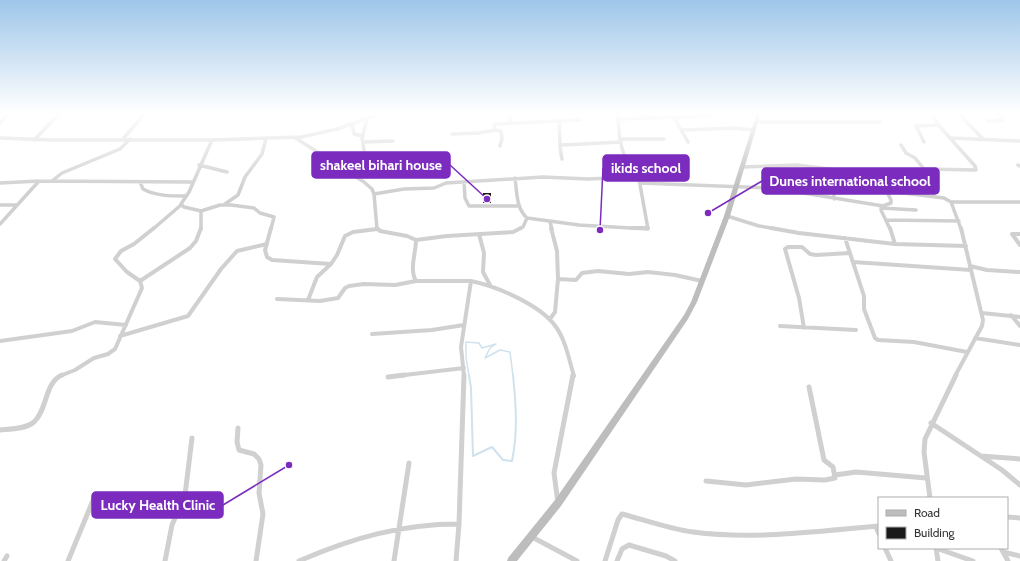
<svg xmlns="http://www.w3.org/2000/svg" width="1020" height="561" font-family="Cabin,sans-serif">
<rect width="100%" height="100%" fill="#fff"/>
<g fill="none" stroke-linecap="round" stroke-linejoin="round">
<!-- stream-far1 -->
<path stroke="#cfe2ee" stroke-width="1.5" d="M469 376 466 357V342L479 343 482 348 496 344 490 348 485 358 500 350 510 352 513 376"/>
<!-- stream -->
<path stroke="#cfe2ee" stroke-width="2" d="M469 375 471 388 473 456 492 447 503 460 512 461C518 432 516 404 513 375"/>
</g>
<!-- building -->
<path fill="#1a1a1a" d="M483 193H491V203H483Z"/>
<g fill="none" stroke-linecap="round" stroke-linejoin="round">
<!-- street-far2 -->
<path stroke="#d0d0d0" stroke-width="3.5" d="M510 112 511 123
M671 112 688 142
M957 112 983 139
M675 118 710 115
M619 119 674 117
M559 121C560 134 559 147 562 159
M988 121 1003 120 996 112
M756 122H880
M0 123 10 112
M352 124 354 134 363 136
M683 130 734 128 754 130
M452 134 478 133 495 130
M294 137 364 182 372 189 374 194 377 229
M0 138 53 140H212L301 137 337 129 385 112
M951 138 1020 141
M123 139 146 112
M620 139H664
M34 140 61 112
M363 142 393 141
M924 142 916 126 939 125
M561 145 621 142
M901 145 906 153 915 158 924 169
M500 146 502 139 501 131 495 130 494 125 496 124 580 120
M365 156 362 138 367 119
M199 165 227 172
M1018 165 1020 166
M742 167 797 165 928 181 931 179 924 171 926 169 976 170 975 166 941 128 930 112
M833 170 834 199
M878 174 891 200V203L883 206 881 210 890 229
M515 178C517 192 516 208 527 218L579 225 648 229 639 179 633 177C629 166 623 155 621 144 618 133 620 122 616 112
M52 181 62 173 120 149 130 139
M140 182 143 189C156 196 170 196 185 196
M464 182 465 198 469 206H519
M0 183 39 181
M640 183 773 188 883 206
M887 191 944 198 951 202
M804 193 808 167
M374 194 404 189 434 188 446 183 543 177 588 179 633 177
M225 204 238 195 245 177 262 154 266 139
M0 205H17
M881 208 916 210
M201 211 220 205H231L254 208 260 213 274 217 271 229
M727 216 759 226 777 229
M886 220 959 221
M550 222 552 229
M0 224 39 181 192 182
M153 229 181 205
M201 229V211L184 207 181 204 189 192 212 140
M519 229 523 227 527 218
M961 229 951 202H1020"/>
<!-- street-far1 -->
<path stroke="#d0d0d0" stroke-width="4" d="M271 228 265 250 267 257 272 260 331 264
M377 228 380 231 407 236 416 240C416 253 409 269 416 281H471L461 347 464 376
M551 228 557 251 558 279
M632 228H648
M771 228 799 233 895 244 966 246
M890 228 895 244
M479 234 484 253 483 272 490 285
M1020 234H1012L1020 245
M845 238 864 296V309L875 338 878 340 914 342 967 352
M416 240 447 236 513 232 521 228
M853 262 971 270
M970 266 987 270 1020 272
M140 281 190 248 196 241 201 228
M471 281C496 286 541 305 556 327 566 341 569 360 574 376
M277 299 320 301 338 298 345 288 349 286 364 284 395 285 416 281
M308 300 317 277 331 264 337 255 345 236 353 232 377 229
M982 313 1020 317
M1011 315 1020 326
M550 319 555 312 558 279 576 280 582 273 598 271 629 274 648 272 675 275 702 281
M780 326 856 330
M804 328 799 298 785 249 788 247H802L810 254 816 255 850 253
M372 334 432 330 464 325
M120 336 188 316 221 269 237 251 267 244
M975 338 1020 345
M0 341 72 331 95 322 126 325
M60 376 75 370 94 358 108 354 115 349 142 288 140 281 127 272 115 259 121 251 134 244 154 228
M396 376 464 368
M955 376 982 326 983 320 961 228"/>
<!-- street -->
<path stroke="#d0d0d0" stroke-width="5" d="M388 377 405 375
M931 423 1002 470 1020 485
M238 428 237 442 239 450 254 454 259 459 261 465 259 493 263 514 256 561
M0 430C10 429 26 429 34 422 48 409 44 383 62 375
M981 456 1020 459
M835 475 856 472 926 478
M706 481 746 485 796 479 825 480 835 478 833 467 824 460 809 387
M930 498 924 452 925 439 956 375
M558 503 554 473 573 375
M1007 517 1020 518
M876 527 879 534
M532 537 577 561
M885 548 891 561
M936 548 973 561
M936 548 938 561
M1001 548 1008 561
M1003 552 1020 556
M4 561 7 556
M68 561 94 498
M165 561 172 525 185 495 192 438
M299 561C352 538 401 524 459 524
M394 561 409 463
M456 561 459 524 464 375
M605 561 618 520 622 514C645 520 670 529 693 532 754 540 818 531 879 526
M617 561 622 549 629 545 666 556 675 561"/>
<!-- secondary -->
<path fill="#bdbdbd" fill-rule="evenodd" d="M757 112H761L730 216 697 302 688 319 561 506 517 561H507L508 558 555 500 684 315 691 302 724 216Z"/>
</g>
<!-- sky -->
<linearGradient id="sky" x2="0" y2="1"><stop stop-color="#9ec6ea"/><stop offset="0.59" stop-color="#fff"/><stop offset="1" stop-color="#fff" stop-opacity="0"/></linearGradient>
<rect width="1020" height="191" fill="url(#sky)"/>
<!-- callouts -->
<path fill="none" stroke="#7b2cbf" stroke-width="1.5" d="M487 199L450 165M600 230L603 168M708 213L762 181M289 465L223 505"/>
<g fill="#7b2cbf" stroke="#fff" stroke-width="1.5">
<circle cx="487" cy="199" r="4"/>
<circle cx="600" cy="230" r="4"/>
<circle cx="708" cy="213" r="4"/>
<circle cx="289" cy="465" r="4"/>
</g>
<g fill="#7b2cbf" stroke="#7b2cbf" stroke-width="1.5">
<rect x="312" y="152" width="138" height="26" rx="4"/>
<rect x="603" y="155" width="86" height="26" rx="4"/>
<rect x="762" y="168" width="177" height="26" rx="4"/>
<rect x="92" y="492" width="131" height="26" rx="4"/>
</g>
<g font-size="14" text-anchor="middle" font-weight="bold" fill="#fff">
<text x="381" y="170">shakeel bihari house</text>
<text x="646" y="173">ikids school</text>
<text x="850" y="186">Dunes international school</text>
<text x="158" y="510">Lucky Health Clinic</text>
</g>
<!-- legend -->
<rect x="878" y="497" width="130" height="52" fill="#ffffff" stroke="#adadad"/>
<rect x="886" y="510" width="20" height="6" fill="#bdbdbd" stroke="#adadad"/>
<text x="914" y="517" font-size="12" fill="#333333">Road</text>
<rect x="886" y="527" width="20" height="12" fill="#1a1a1a" stroke="#adadad"/>
<text x="914" y="537" font-size="12" fill="#333333">Building</text>
</svg>
